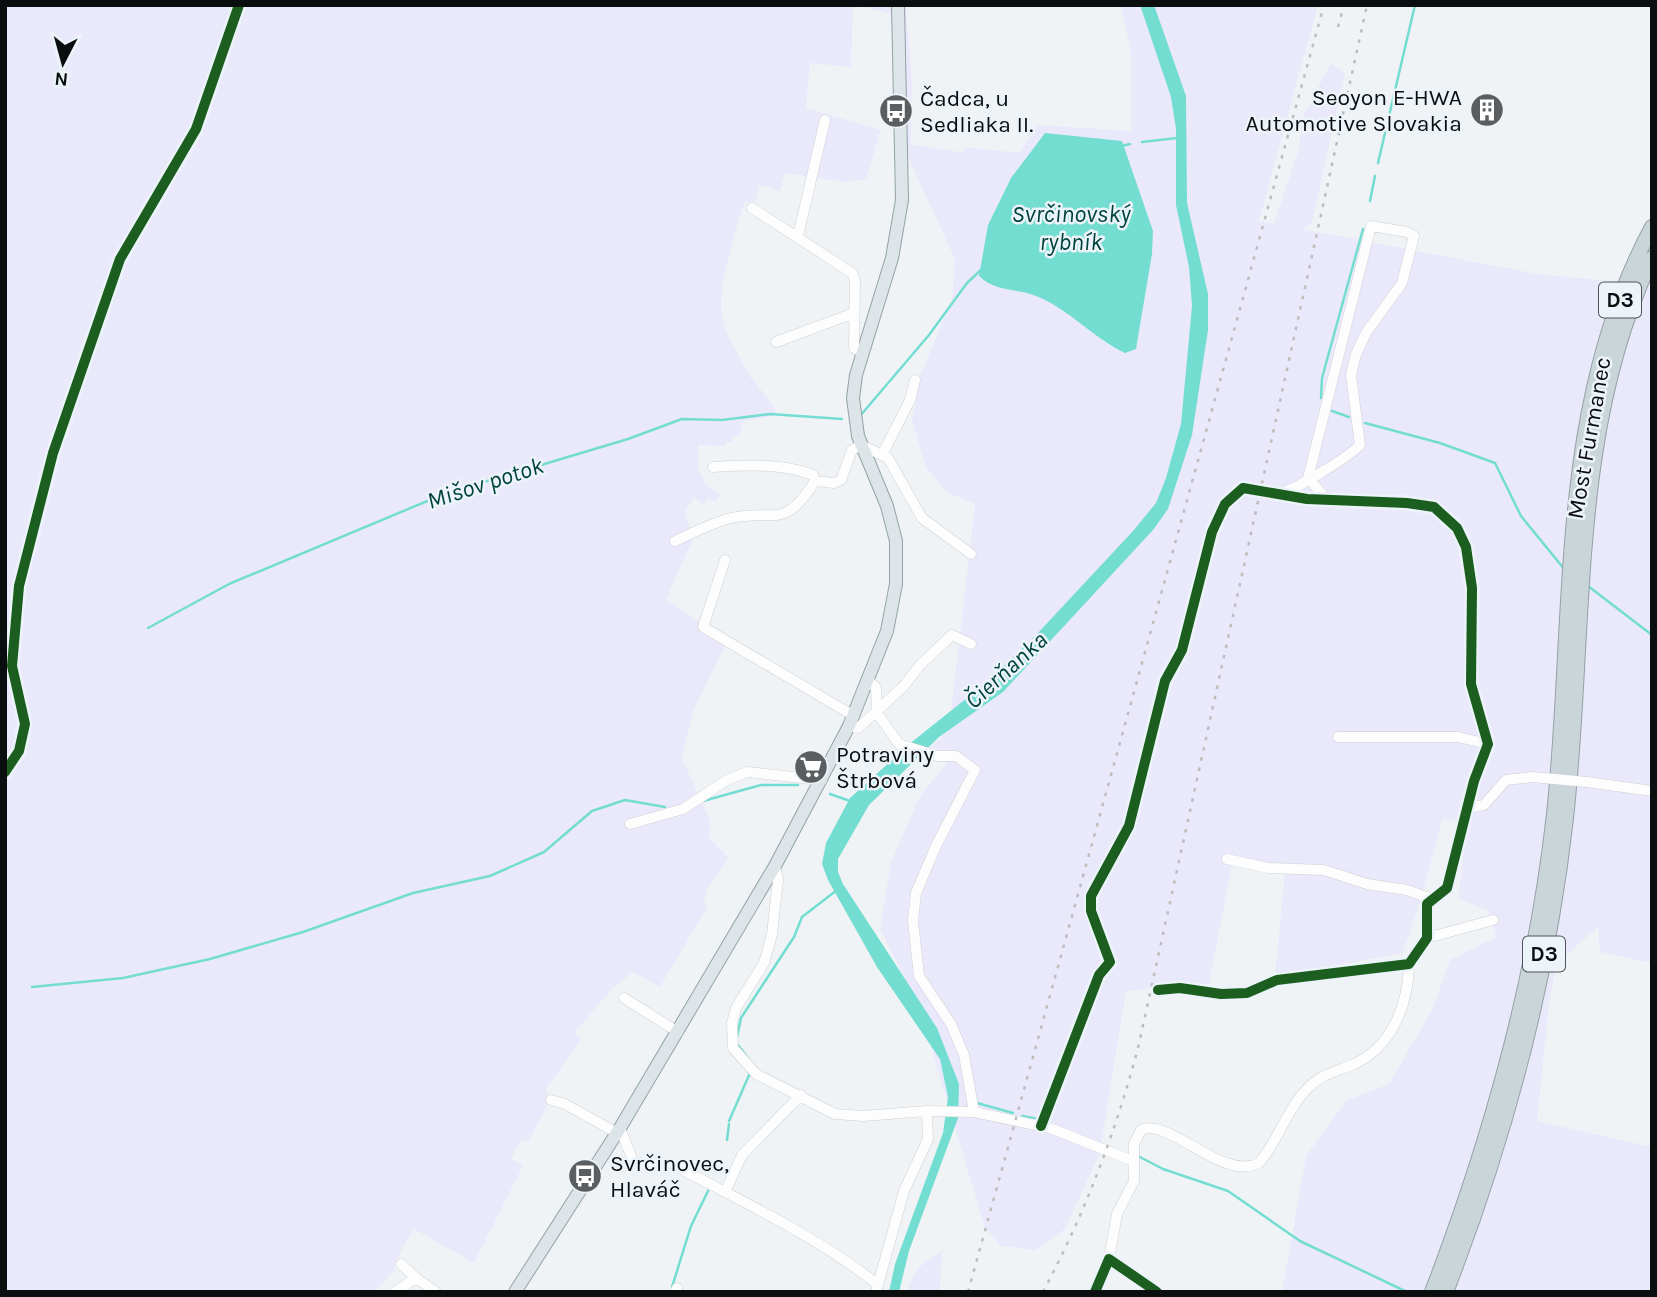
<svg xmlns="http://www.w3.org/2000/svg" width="1657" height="1297" font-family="Karla,sans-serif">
<rect width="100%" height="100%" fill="#f0f3f6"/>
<!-- green -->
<path fill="#eae9fb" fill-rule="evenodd" d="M5 5H853L851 67 810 63 806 108 881 130 866 179 845 182 785 173 780 191 760 185 756 200 744 203C735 236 715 289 723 322 727 341 743 359 750 377 754 379 777 411 778 415L743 421 740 434 733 437 732 442H726V446L698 445V469L704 479 702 481 720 495 715 502 708 498 704 504 694 498 685 512 693 539 666 599 727 642 693 711 682 758 710 821 709 838 729 858 707 889 704 903 708 906 660 987 633 972 612 989 574 1033 581 1039 546 1089 549 1102 528 1142 521 1140 511 1159 523 1166 474 1263 414 1229 398 1256 394 1271 374 1292H5Z
M859 5H906L912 80 911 144 966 153 964 147 1020 153 1038 125 1131 131V54L1121 5H1318L1259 221 1274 224 1299 149 1302 118 1331 63 1345 73 1312 223 1302 229 1538 274 1652 285V963L1600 952 1598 927 1556 964 1549 1004 1537 1121 1652 1147V1292H1282L1306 1156 1347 1100 1389 1084 1433 1008 1450 960 1496 937 1489 911 1458 899 1467 823 1442 819 1423 893 1403 953 1275 977 1285 872 1232 865 1209 984 1126 991 1100 1153 1065 1229 1035 1250 1001 1246 985 1228 919 1007 880 929 891 862 920 796 946 764 947 754 928 750 949 730 975 504 946 492 926 467 912 421 920 376 952 299 955 259 907 155 890 14ZM1011 178 1152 254 1143 298 1113 348C1089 329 1065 307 1036 295 1016 288 995 292 980 276L988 224Z
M942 1251 940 1292H908C911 1273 925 1259 942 1251Z"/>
<!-- water -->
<path fill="#73ddd1" d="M1140 5H1154L1186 96 1187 203 1208 294V330L1192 435 1168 509 1153 530 1003 692 939 737 869 805 838 859V872L843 884 937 1028 959 1084 958 1118 909 1251 899 1292H889L895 1264 943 1133 948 1097 940 1059 877 967 828 880 822 864 826 843 850 798 913 741 987 682 1037 634 1133 531 1156 503 1166 478 1181 424 1192 306 1189 267 1176 205V129L1171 97Z
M1045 133 1122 141 1153 231 1152 254 1136 349 1125 353C1093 338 1069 309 1036 296 1016 288 995 292 979 276L988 225 1011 178Z"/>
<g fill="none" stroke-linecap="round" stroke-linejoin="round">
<!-- stream -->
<path stroke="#73ddd1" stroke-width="2.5" d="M1142 142 1177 138
M1122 146 1130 144
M1378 163 1415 5
M1370 201 1375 176
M1321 398 1322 378 1363 229
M1332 411 1349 417
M860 416 929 335 967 283 983 268
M1365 423 1440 443 1495 463 1521 516 1565 570
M1588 586 1652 635
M148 628 229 584 444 494 628 439 682 419 722 420 770 414 842 419
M830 794 850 801
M703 801 761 785H798
M32 987 123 978 210 959 303 932 413 893 490 876 544 852 592 811 625 800 665 807
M737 1037 741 1018 794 937 802 917 837 890
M737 1044 748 1058
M977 1103 1013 1113
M1022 1116 1039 1119
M729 1121 750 1073
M727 1140 729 1124
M1138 1156 1163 1169 1228 1191 1300 1241 1407 1292
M672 1287 691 1226 709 1189"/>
<!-- minor casing -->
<g stroke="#ced0d3" stroke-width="11">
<path id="minor" d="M752 208 852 273 855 281 854 348 863 353
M798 236 825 120
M776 342 854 313
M883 453 910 400 915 380
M713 467C747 465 782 463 813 475L815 481
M1283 492C1297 489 1351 455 1360 445L1351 375 1356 354 1366 333 1402 283 1414 236 1407 232 1371 226 1308 478 1328 501
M675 541C693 533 711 523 731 518 775 508 783 532 815 481L834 483 841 480 852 450 861 445 888 458 922 518 971 554
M725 560 703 627 854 716
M869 681 876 688 877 713 899 744 937 756H956L975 770 936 846 916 893 913 921 919 976 951 1024 964 1055 974 1112
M849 726 858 728 903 687 920 665 952 635 971 644
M1338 737H1458L1488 744
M1587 782 1652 791
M1467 808 1484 805 1506 780 1533 777
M630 824 683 809 727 780 747 772 822 780
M1227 859 1268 868 1324 870 1367 884 1407 890 1432 899
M775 866 778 880 772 934 764 963 736 1008 732 1023 733 1048 756 1074 835 1114 863 1116 927 1111 974 1112 1050 1128 1133 1161
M1427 938 1493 920
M624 998 678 1032
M551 1100 565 1104 617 1133
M1041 1126 1099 975 1110 962 1091 911V896L1129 826 1165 681 1182 650 1212 532 1225 504 1243 488 1307 499 1407 503 1434 507 1457 528 1466 547 1472 588 1471 684 1488 744 1474 781 1447 888 1427 904V938L1409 964 1277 980 1247 993 1221 994 1180 988 1158 990
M620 1128 633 1161C647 1168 659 1160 672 1164 742 1202 815 1235 877 1284
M725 1192 742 1155 801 1095
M1109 1259 1157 1292
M401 1264 416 1278
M395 1292 416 1278 436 1292
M675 1292 677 1288
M876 1292 904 1191 928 1139 927 1111
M1095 1292 1109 1259 1117 1214 1134 1181V1144L1141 1130C1169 1117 1223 1182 1259 1163 1279 1140 1287 1108 1309 1087 1320 1075 1337 1071 1352 1065 1392 1048 1408 1005 1409 964"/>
</g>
<!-- major casing -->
<g stroke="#93a2a5" stroke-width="14">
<path id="major" d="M515 1292 620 1128 775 866 849 726 887 631 896 584V541L887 506 858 436 853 398 856 375 892 258 902 200 898 5"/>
</g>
<!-- highway casing -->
<g stroke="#93a2a5" stroke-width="16">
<path id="highway" d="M1432 1292C1491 1138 1536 978 1554 814 1575 618 1555 407 1652 227
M1446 1292C1505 1140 1548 981 1566 818 1587 632 1569 432 1652 258"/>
</g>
<!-- minor -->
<use href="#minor" stroke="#fdfdfe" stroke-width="10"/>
<!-- major -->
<use href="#major" stroke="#dde5e8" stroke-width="12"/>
<!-- highway -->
<use href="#highway" stroke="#c9d5d8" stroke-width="14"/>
<!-- rail -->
<path stroke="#bdbdbe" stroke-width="2.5" stroke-dasharray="3.5 7" stroke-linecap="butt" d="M1338 27 1344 5
M968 1292 1324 5
M1043 1292C1085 1213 1115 1134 1138 1048L1367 5"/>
<!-- minor-bridge casing -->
<g stroke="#ced0d3" stroke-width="11" stroke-linecap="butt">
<path id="minor-bridge" d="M1533 777 1587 782"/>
</g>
<!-- minor-bridge -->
<use href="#minor-bridge" stroke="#fdfdfe" stroke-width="10"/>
<!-- cycleway casing -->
<g stroke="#ecf4fa" stroke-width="15">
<path id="cycleway" d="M5 772 19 751 25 724 12 666 19 586 53 453 120 259 196 129 239 5
M1041 1126 1099 975 1110 962 1091 911V896L1129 826 1165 681 1182 650 1212 532 1225 504 1243 488 1307 499 1407 503 1434 507 1457 528 1466 547 1472 588 1471 684 1488 744 1474 781 1447 888 1427 904V938L1409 964 1277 980 1247 993 1221 994 1180 988 1158 990
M1095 1292 1109 1259 1157 1292"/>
</g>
<!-- cycleway -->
<use href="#cycleway" stroke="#1b5e20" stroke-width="10"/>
</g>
<!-- icons -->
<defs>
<g id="building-disc" transform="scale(1.75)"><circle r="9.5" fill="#5b5e60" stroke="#ecf4fa"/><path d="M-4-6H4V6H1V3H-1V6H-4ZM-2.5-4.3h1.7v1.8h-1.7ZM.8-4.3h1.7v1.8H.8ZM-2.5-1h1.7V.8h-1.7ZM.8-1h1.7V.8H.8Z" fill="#fff"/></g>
<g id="bus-disc" transform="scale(1.75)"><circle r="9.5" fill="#5b5e60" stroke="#ecf4fa"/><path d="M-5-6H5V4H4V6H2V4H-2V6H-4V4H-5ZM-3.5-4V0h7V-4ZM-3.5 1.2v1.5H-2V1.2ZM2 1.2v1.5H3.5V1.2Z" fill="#fff"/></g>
<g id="supermarket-disc" transform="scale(1.75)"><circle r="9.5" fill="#5b5e60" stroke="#ecf4fa"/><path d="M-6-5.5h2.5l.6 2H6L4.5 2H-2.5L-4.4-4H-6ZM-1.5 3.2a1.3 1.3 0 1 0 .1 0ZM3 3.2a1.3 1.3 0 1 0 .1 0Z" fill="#fff"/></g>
</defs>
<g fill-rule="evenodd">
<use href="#building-disc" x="1487" y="110"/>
<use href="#bus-disc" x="896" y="111"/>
<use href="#supermarket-disc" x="811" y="767"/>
<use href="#bus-disc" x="585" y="1176"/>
</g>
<g text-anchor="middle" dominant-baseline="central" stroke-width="5" stroke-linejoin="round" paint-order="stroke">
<!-- shield labels -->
<g fill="#ecf4fa" stroke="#4e5356" stroke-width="2">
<rect x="1599" y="282.5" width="42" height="35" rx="5"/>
<rect x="1523" y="936.5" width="42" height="35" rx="5"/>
</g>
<g font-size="21" font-weight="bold" fill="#0b0e0f">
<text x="1620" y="300">D3</text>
<text x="1544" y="954">D3</text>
</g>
<!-- poi labels -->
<g font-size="23" fill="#0b0e0f" stroke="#ecf4fa" text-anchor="start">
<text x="1462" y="97" text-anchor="end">Seoyon E-HWA<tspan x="1462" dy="26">Automotive Slovakia</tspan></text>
<text x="920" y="98">Čadca, u<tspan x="920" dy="26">Sedliaka II.</tspan></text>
<text x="836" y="754">Potraviny<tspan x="836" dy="26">Štrbová</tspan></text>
<text x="610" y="1163">Svrčinovec,<tspan x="610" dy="26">Hlaváč</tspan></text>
</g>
<!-- street labels -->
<g font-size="23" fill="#0b0e0f" stroke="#ecf4fa">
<text transform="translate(1589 438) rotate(-80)">Most Furmanec</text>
</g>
<!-- water labels -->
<g font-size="24" font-style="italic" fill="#00433c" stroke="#ecf4fa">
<text x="1071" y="214">Svrčinovský<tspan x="1071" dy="28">rybník</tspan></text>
<text transform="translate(485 483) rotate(-18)">Mišov potok</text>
<text transform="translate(1006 670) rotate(-42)">Čierňanka</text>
</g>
</g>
<!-- border -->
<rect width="1657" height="1297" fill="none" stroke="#0b0e0f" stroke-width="14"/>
<!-- north arrow -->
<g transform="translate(63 63) rotate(186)" stroke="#ecf4fa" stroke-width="5" paint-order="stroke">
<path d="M0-5L12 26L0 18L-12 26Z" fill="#0b0e0f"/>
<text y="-10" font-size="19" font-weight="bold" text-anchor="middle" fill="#0b0e0f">N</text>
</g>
</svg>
